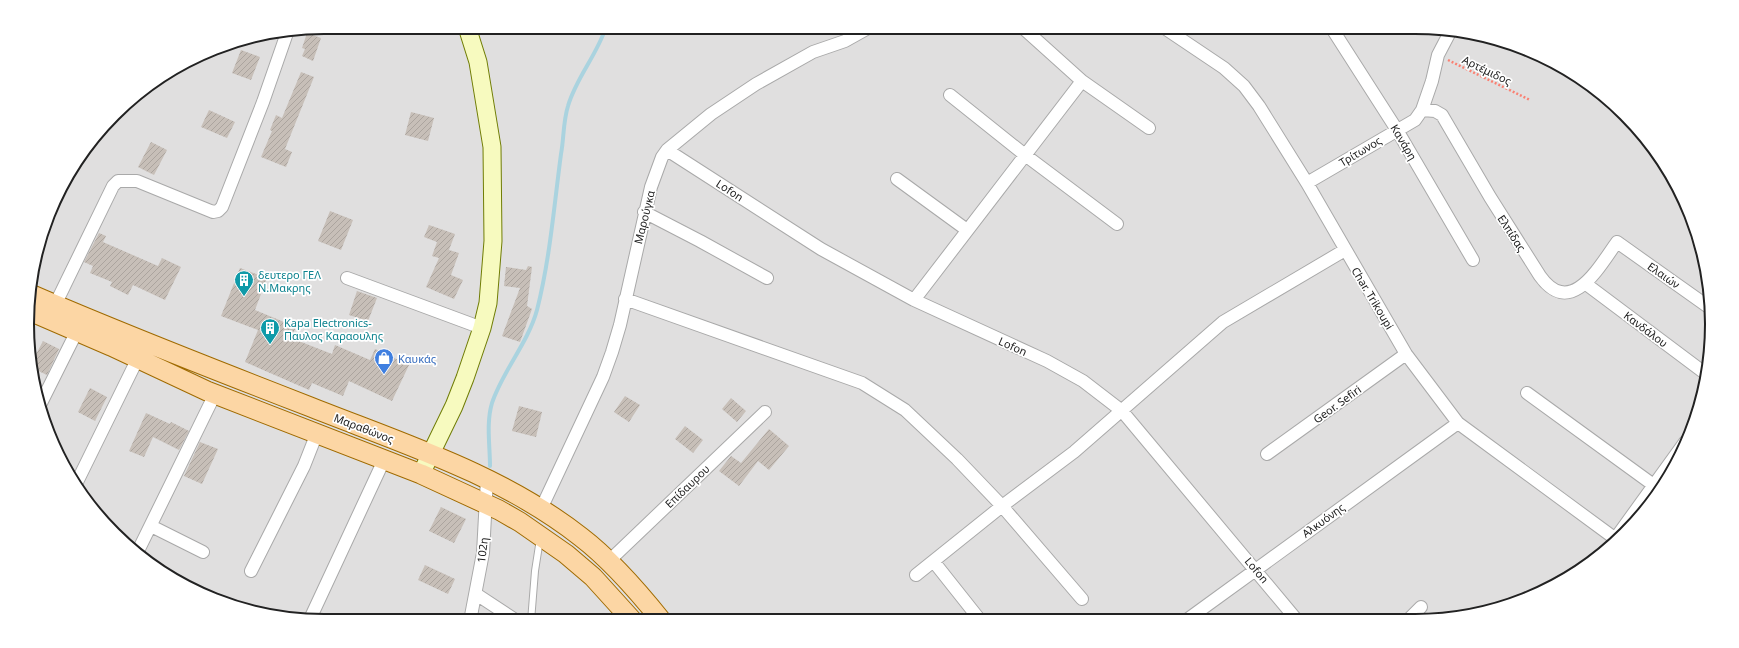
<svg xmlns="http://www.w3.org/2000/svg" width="1739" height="648" font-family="'Noto Sans',sans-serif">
<defs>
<pattern id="building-hatch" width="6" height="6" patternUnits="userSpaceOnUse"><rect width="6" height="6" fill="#c7bfb8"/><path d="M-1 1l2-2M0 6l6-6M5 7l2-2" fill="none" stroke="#aba49e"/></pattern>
</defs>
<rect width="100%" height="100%" fill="#f2efe9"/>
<!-- residential -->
<path fill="#e0dfdf" d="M324 27H1415L1492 37 1547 58 1596 89 1638 128 1672 176 1696 229 1709 285 1711 344 1702 401 1672 473 1611 547 1546 590 1454 618 324 621 247 611 192 590 143 560 77 489 50 437 33 382 30 285 43 229 67 176 128 101 176 67 228 43Z"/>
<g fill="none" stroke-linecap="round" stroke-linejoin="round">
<!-- stream -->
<path stroke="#aad3df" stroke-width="4" d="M490 466C490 446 486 423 492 403 502 372 528 343 537 310 550 259 554 206 561 154 564 138 563 122 568 106 576 78 597 55 606 27
M489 618V621"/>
</g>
<!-- building -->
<path fill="url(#building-hatch)" d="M307 33 321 38 313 61 302 56 305 49 302 48Z
M241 50 260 57 251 80 232 73Z
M301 72 314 77 285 149 292 152 286 167 261 157 272 131 270 130 276 115 282 118Z
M209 110 235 122 227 138 201 127Z
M411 112 434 118 428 141 405 135Z
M151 142 167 150 154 175 138 167Z
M330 211 353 220 341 250 318 241Z
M429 225 455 234 449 250 459 253 451 275 463 280 454 299 426 287 439 258 432 256 437 242 424 237Z
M99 233 106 236 103 242 158 266 162 258 181 267 165 300 133 285 128 295 110 286 112 282 90 273 93 266 84 262Z
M528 266 532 267 527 306 532 309 520 342 502 336 520 288 504 286 506 267 526 270Z
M240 268 267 278 255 310 296 327 291 338 332 354 335 345 370 360 375 349 409 365 392 401 349 381 343 396 312 383 309 390 245 362 258 330 221 316Z
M357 291 377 298 368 321 349 315Z
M43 341 59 349 47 375 32 368V362Z
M90 388 107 397 95 421 78 412Z
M625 396 640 405 629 422 614 412Z
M731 398 746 411 737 422 722 409Z
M519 406 542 412 536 437 512 431Z
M146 413 170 424 171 422 189 431 179 450 153 437 144 457 129 451Z
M685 426 703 440 693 453 675 439Z
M769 429 789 446 769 470 758 461 739 486 719 471 731 456 741 463Z
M200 442 218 449 202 484 184 476Z
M441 507 466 519 454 543 429 531Z
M425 565 455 579 448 594 418 580Z"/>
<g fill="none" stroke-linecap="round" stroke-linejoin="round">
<!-- lane casing -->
<g stroke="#a9a9a9" stroke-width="8">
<path id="lane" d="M531 621 535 571 540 539"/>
</g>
<!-- street casing -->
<g stroke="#a9a9a9" stroke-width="14">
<path id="street" d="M1022 27 1082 81 1149 128
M1163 27 1224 68 1244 86 1259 106 1307 183 1406 354 1458 423 1617 540
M1331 27 1397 130 1473 260
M950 95 1025 155 1117 224
M1422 110 1435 111 1442 115 1490 197 1540 276C1571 319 1599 267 1617 242L1710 308
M667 150 821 249 914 300 1047 361 1083 381 1122 411 1296 619
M897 179 967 230
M1307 183 1415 120 1422 110 1432 81 1438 55 1450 32
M644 212 700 241 767 278
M347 278 482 328
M1586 284 1706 374
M625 299 862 383 905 410 957 459 1002 506 1082 599
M914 300 1082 81
M55 305 113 186 118 181H137L213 212 218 211 222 207 263 102 287 33
M1527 393 1659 489
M40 405 77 331
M1267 454 1406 354
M75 486 138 358
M541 509 603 377 612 352 620 325 651 187 662 157 667 150 711 114 756 84 813 52 845 41 870 27
M151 526 203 552
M1615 539 1685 442
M137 553 215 394
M609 561 765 412
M934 562 980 620
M251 571 304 466 317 433
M916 575 1002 506 1074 452 1223 322 1345 250
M476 594 517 621
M310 619 384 460
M1188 619 1458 423
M1409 619 1421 607
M470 621 483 553 487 479"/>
</g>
<!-- secondary casing -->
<g stroke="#707d05" stroke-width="19">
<path id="secondary" d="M421 474 454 406 465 378 482 328 488 303 493 241 492 147 478 62 467 27"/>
</g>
<!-- primary casing -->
<g stroke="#a06b00" stroke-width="21">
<path id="primary" d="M30 294C122 334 215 370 308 406 401 443 501 474 581 537 611 560 637 590 661 620
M30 311 111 346 207 391 421 474 499 510 520 522 566 554 593 577 632 620"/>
</g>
<!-- path -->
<path stroke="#fa8072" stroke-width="2.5" stroke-dasharray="2 2" stroke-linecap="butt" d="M1448 60 1530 100"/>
<!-- lane -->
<use href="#lane" stroke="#fff" stroke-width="6"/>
<!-- street -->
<use href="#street" stroke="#fff" stroke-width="12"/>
<!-- secondary -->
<use href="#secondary" stroke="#f7fabf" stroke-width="17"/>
<!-- primary -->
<use href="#primary" stroke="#fcd6a4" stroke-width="19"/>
</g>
<!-- icons -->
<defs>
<g id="building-pin" transform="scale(1)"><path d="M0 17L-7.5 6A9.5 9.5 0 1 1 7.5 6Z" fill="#0f9aa8" stroke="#fff"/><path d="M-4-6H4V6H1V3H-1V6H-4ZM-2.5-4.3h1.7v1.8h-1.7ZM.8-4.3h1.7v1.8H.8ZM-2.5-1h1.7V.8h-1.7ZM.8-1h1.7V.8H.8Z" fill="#fff"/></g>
<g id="shop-pin" transform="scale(1)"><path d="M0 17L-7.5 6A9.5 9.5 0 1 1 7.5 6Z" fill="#3f7fe0" stroke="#fff"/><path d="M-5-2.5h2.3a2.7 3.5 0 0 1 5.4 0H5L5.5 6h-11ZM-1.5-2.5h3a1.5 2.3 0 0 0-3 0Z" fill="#fff"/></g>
</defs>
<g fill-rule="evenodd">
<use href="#building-pin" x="244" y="280"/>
<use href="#building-pin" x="270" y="328"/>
<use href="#shop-pin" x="384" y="358"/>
</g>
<g text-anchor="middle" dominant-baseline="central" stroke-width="3.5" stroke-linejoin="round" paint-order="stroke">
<!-- street labels -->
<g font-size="11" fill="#222" stroke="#fff">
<text transform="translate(1487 70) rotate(26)">Αρτέμιδος</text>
<text transform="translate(1404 142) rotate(59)">Κανάρη</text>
<text transform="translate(1360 151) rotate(-31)">Τρίτωνος</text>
<text transform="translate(730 190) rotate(33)">Lofon</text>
<text transform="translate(644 217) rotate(-76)">Μαρούγκα</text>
<text transform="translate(1512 233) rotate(57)">Ελπίδας</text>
<text transform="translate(1664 275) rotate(35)">Ελαιών</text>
<text transform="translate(1373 298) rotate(59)">Char. Trikoupi</text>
<text transform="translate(1646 329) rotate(37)">Κανδάλου</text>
<text transform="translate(1013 346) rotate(24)">Lofon</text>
<text transform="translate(1337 404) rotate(-36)">Geor. Sefiri</text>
<text transform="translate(364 428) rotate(21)">Μαραθώνος</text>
<text transform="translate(687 486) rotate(-44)">Επίδαυρου</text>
<text transform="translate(1323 520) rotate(-36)">Αλκυόνης</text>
<text transform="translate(482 550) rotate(-83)">102η</text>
<text transform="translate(1257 570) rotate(50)">Lofon</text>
</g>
<!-- culture labels -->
<g font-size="11" fill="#0d838f" stroke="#fff" text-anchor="start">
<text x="258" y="274">δευτερο ΓΕΛ<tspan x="258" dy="13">Ν.Μακρης</tspan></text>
<text x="284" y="322">Kapa Electronics-<tspan x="284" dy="13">Παυλος Καραουλης</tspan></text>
</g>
<!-- shop labels -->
<g font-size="11" fill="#366cbe" stroke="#fff" text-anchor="start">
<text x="398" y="358">Καυκάς</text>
</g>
</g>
<!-- crop -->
<path d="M0 0H1739V648H0ZM324 34H1415A290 290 0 0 1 1705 324V324A290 290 0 0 1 1415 614H324A290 290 0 0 1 34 324V324A290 290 0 0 1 324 34Z" fill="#fff" fill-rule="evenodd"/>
<path fill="none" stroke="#222" stroke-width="2" d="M324 34H1415A290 290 0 0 1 1705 324V324A290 290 0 0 1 1415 614H324A290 290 0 0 1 34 324V324A290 290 0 0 1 324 34Z"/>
</svg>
